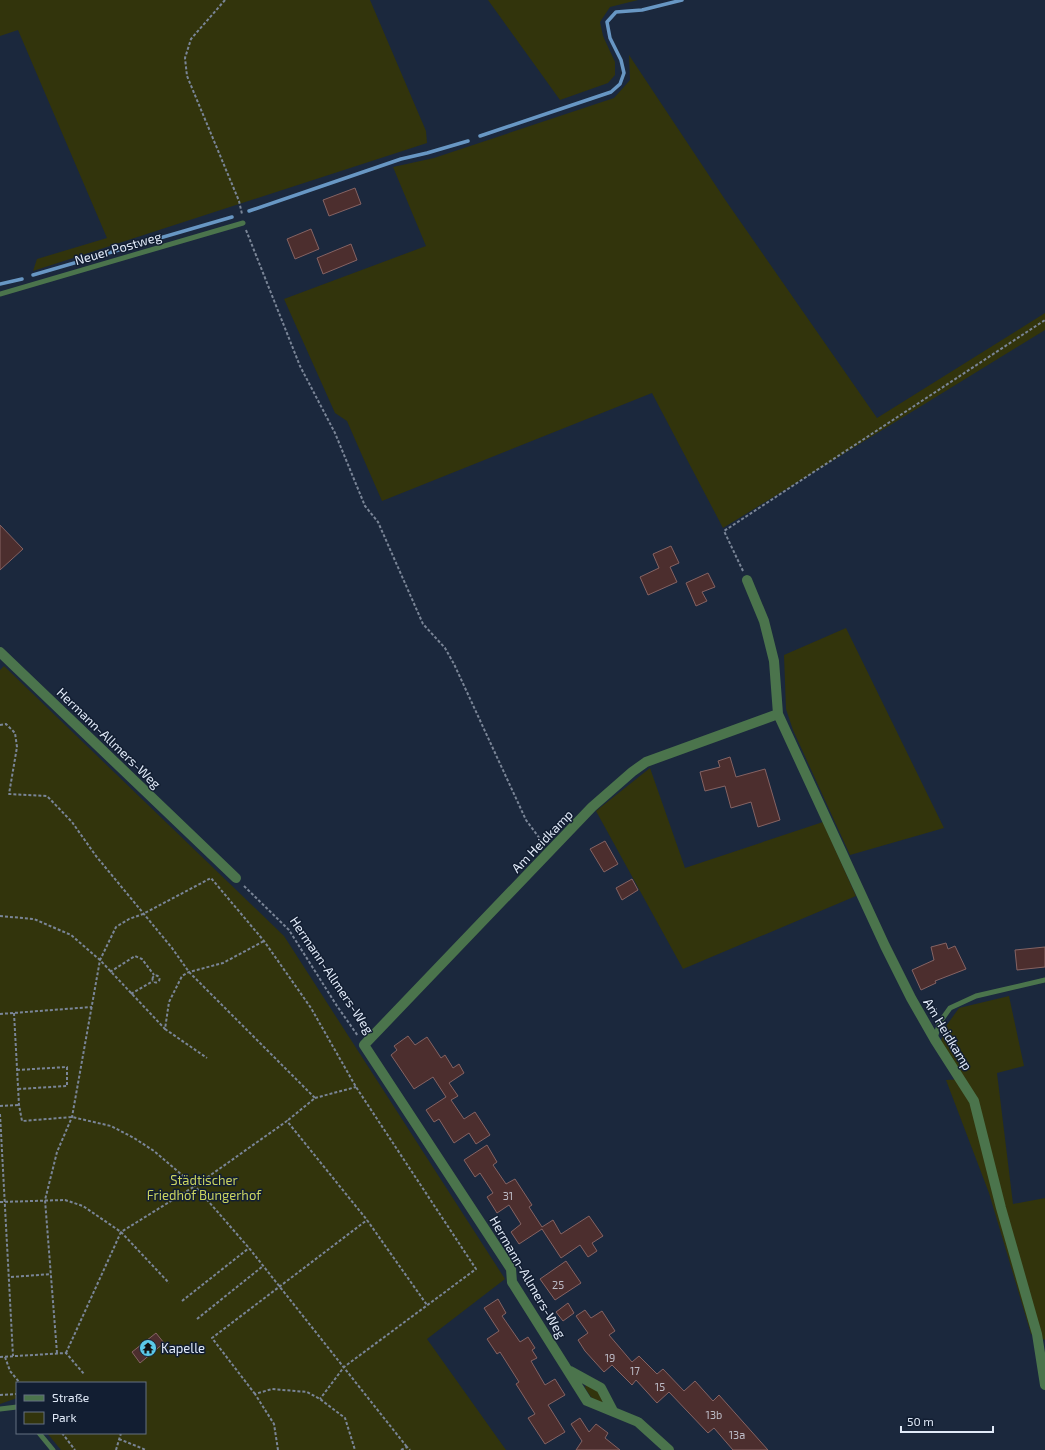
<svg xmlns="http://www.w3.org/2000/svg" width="1045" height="1450" font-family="'Exo 2',sans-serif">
<rect width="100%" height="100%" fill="#1b283d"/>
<!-- green -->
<path fill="#32340c" d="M0 0H370L426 131 427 143 33 271 37 259 107 238 18 30 0 36Z
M488 0H638L610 7 600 22 603 36 615 62V75L608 83 560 100Z
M629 55 726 201 877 418 1045 313V330L723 528 652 393 382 501 347 421 335 413 284 299 426 246 393 167 434 158 614 98 630 80Z
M846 628 944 828 850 855 793 730 786 709 784 655Z
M4 666 284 936 505 1279 427 1339 506 1450H61L47 1433H145V1383H17V1398L0 1404V670Z
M650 768 685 868 823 822 856 896 683 969 596 811Z
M1009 996 1024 1066 997 1073 1013 1204 1045 1198V1340L1031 1334 989 1193 946 1080 964 1079 941 1042 944 1029 959 1008Z
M586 1384 598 1390 603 1402 600 1403 591 1397 585 1388Z"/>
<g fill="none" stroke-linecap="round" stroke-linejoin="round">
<!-- stream -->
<path stroke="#6897c4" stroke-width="3.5" d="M480 136 611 92 620 84 624 73 621 60 610 38 607 22 616 12 642 10 682 0
M249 211 401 159 427 153 468 141
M33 275 232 217
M0 284 22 279"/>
</g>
<!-- building -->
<path fill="#4c2e2e" stroke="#856363" d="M355 188 361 204 329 216 323 200Z
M311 229 319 249 295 259 287 239Z
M351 244 357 260 323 274 317 258Z
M0 525 23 549 0 570Z
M671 546 679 563 670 567 677 582 648 595 640 577 659 568 653 554Z
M708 573 715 587 702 592 707 601 696 606 686 583Z
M730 757 736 777 765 769 780 820 758 827 751 802 731 808 725 786 705 791 700 772 720 767 718 761Z
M605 841 618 864 604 872 590 849Z
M632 879 638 890 622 900 616 888Z
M946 943 948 949 955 946 966 969 935 981 936 983 921 990 912 970 934 960 931 947Z
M1045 947V967L1017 970 1015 950Z
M408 1036 415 1045 427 1037 441 1058 445 1055 453 1068 459 1064 464 1073 449 1083 458 1096 451 1100 464 1119 475 1112 490 1135 476 1144 469 1133 454 1143 439 1119 434 1122 426 1110 446 1097 433 1077 414 1089 391 1055 397 1050 394 1046Z
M487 1145 497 1162 493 1165 506 1184 515 1179 532 1205 529 1207 542 1227 553 1220 561 1234 589 1216 603 1236 592 1243 597 1251 588 1257 580 1245 561 1258 542 1229 519 1244 511 1232 521 1224 509 1205 497 1213 487 1197 493 1193 480 1173 475 1177 464 1160Z
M566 1261 581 1283 555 1300 540 1279Z
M498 1299 506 1313 502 1316 520 1342 528 1337 535 1348 532 1350 537 1358 531 1361 545 1385 555 1379 565 1395 548 1405 565 1432 545 1444 528 1418 535 1414 516 1384 519 1382 500 1352 497 1354 487 1339 499 1331 484 1308Z
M568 1303 574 1313 563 1321 556 1312Z
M585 1310 591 1318 602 1311 615 1331 609 1335 632 1362 639 1356 657 1374 663 1369 684 1391 695 1381 713 1401 719 1395 768 1450H733L714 1428 708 1433 669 1392 657 1403 636 1380 632 1385 612 1365 604 1372 585 1351 578 1340 588 1333 576 1316Z
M156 1333 164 1343 140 1363 132 1352Z
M580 1418 589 1432 596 1424 608 1433 605 1438 620 1450H576L582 1441 571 1424Z"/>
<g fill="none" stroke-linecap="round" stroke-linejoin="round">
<!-- path -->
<path stroke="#7a8597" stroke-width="2" stroke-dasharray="3 2" stroke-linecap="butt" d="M225 0 191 39 185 58 187 76 239 201 242 214
M246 230 300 366 335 433 365 506 378 522 423 624 445 648 454 664 526 820 543 843
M743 571 724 531 1045 320
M0 725 6 724 15 733 17 747 9 794 47 796 72 822 96 856 172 948 189 972 315 1098 287 1121
M244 886 289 930 337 1006 358 1036
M0 916 34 919 71 935 100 960 165 1029 169 1002 182 976 189 972 223 963 264 941
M110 972 135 956 142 959 154 975
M152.5 979a3.5 3.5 0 1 1 7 0a3.5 3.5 0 1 1-7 0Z
M131 994 153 981
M929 1009H939
M14 1013 19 1105 22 1121 72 1117 111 1126 134 1138 154 1151 195 1186 249 1248 407 1447
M0 1014 92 1007
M165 1029 207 1058
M17 1070 67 1067V1086L18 1089
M315 1098 356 1087
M0 1106 19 1105
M0 1114 13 1356
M0 1202 65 1200 83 1206 121 1232 169 1283
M11 1277 51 1274
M182 1301 249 1248
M197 1319 263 1266
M57 1353 45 1200 57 1152 72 1117 100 960 116 927 129 919 143 914 211 878 264 941 311 1008 356 1087 476 1269 344 1367 320 1399
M66 1353 121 1232 195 1186 287 1121 367 1220 427 1305
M0 1357 66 1353 84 1374
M5 1357 10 1371 20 1383
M255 1394 212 1338 367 1220
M0 1395 17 1394
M62 1433 75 1450
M119 1439 146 1450
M116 1450 121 1433
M278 1450 274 1424 255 1394 272 1389 307 1392 320 1399 345 1418 355 1450
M401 1450 407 1447 410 1450"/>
<!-- service -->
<path stroke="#4b744c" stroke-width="5" d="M0 294 243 223
M935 1038 940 1022 950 1008 976 996 1045 980
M0 1409 17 1407
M39 1433 53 1450"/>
<!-- minor -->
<path stroke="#4b744c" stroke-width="10" d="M747 580 764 621 774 661 778 714
M0 652 236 878
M570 1371 601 1388 613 1411
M669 1450 638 1422 587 1401 512 1282 511 1269 364 1045 592 807 632 772 646 762 778 714 885 946 911 998 935 1040 974 1101 1001 1208 1037 1334 1045 1385"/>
</g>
<!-- icons -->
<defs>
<g id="temple-disc" transform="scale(0.9)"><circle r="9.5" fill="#5bc8e7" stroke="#121e32"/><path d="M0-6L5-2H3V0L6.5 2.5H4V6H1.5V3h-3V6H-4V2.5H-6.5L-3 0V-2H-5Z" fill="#111"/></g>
</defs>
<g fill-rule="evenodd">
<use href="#temple-disc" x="148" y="1348"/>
</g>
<g text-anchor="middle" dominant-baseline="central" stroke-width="3" stroke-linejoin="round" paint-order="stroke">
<!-- number labels -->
<g font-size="11" fill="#bcbbc6">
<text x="508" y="1195">31</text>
<text x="558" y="1284">25</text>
<text x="610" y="1357">19</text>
<text x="635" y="1370">17</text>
<text x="660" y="1386">15</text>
<text x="714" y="1414">13b</text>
<text x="737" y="1434">13a</text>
</g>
<!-- street labels -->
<g font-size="13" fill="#e1eaf8" stroke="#121e32">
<text transform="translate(118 248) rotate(-16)">Neuer Postweg</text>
<text transform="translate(109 738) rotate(44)">Hermann-Allmers-Weg</text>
<text transform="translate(542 841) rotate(-46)">Am Heidkamp</text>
<text transform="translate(332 975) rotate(56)">Hermann-Allmers-Weg</text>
<text transform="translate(948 1034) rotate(59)">Am Heidkamp</text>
<text transform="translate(528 1277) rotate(60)">Hermann-Allmers-Weg</text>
</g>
<!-- park labels -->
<g font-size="13" fill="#cbd460" stroke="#121e32">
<text x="204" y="1180">Städtischer<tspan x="204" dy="15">Friedhof Bungerhof</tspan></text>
</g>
<!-- poi labels -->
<g font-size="13" fill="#e1eaf8" stroke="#121e32" text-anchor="start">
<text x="161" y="1348">Kapelle</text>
</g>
</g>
<!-- legend -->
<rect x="16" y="1382" width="130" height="52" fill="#121e32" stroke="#657081"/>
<rect x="24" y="1395" width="20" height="6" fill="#4b744c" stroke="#657081"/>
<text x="52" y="1402" font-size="12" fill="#e1eaf8">Straße</text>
<rect x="24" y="1412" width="20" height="12" fill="#32340c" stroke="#657081"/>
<text x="52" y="1422" font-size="12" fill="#e1eaf8">Park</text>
<!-- scale -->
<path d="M901 1426v6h92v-6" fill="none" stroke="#e1eaf8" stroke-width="2"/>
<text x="907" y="1426" font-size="12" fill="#e1eaf8" stroke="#121e32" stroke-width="3" paint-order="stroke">50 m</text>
</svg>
